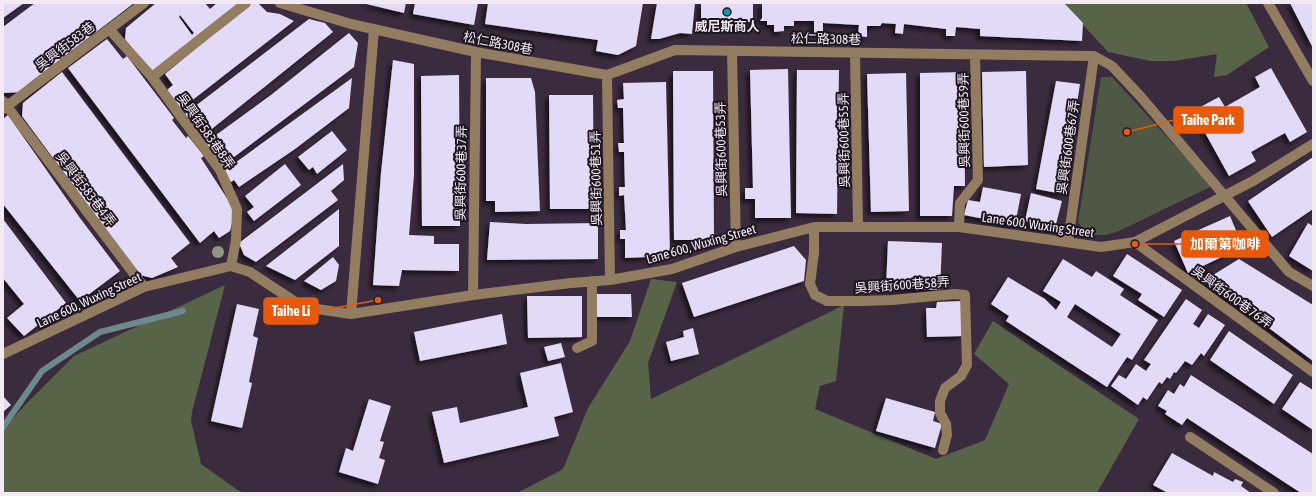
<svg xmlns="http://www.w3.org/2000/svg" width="1316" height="496" font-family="'Asap Condensed','Noto Sans TC',sans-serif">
<defs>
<filter id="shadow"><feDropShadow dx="-3.5" dy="3.5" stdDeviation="2" flood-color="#0009"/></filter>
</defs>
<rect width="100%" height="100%" fill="#3b2b3e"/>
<!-- green -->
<path fill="#4f5745" d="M1101 77H1112L1212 186 1119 231 1106 235H1087L1078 222Z"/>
<!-- forest -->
<path fill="#586447" d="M1063 3H1246L1269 47 1227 75 1214 77 1217 54 1174 61H1150L1108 52Z
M651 279 677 282 648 363 651 399 844 305 836 381 820 386 815 409 936 459 985 440 1009 384 974 354 993 321 1139 419 1097 493H517L563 469 588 408 630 341Z
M225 285 192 412 191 421 201 464 239 491 246 493H3V429L28 402 74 356Z"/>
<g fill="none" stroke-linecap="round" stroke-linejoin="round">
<!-- stream -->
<path stroke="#6e898e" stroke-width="6" d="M3 427 42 371 100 332 183 311"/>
</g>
<!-- building -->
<path fill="#e2daf6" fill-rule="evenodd" filter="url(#shadow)" d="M3 3H24L3 18Z
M35 3H134L28 84 23 92 3 93V27Z
M156 3H205L210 9 217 3H242L153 75 125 39 126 28ZM180 15 194 33 192 35 179 17Z
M251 3H258L267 12 280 14 294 21 181 109 167 90 173 85 165 74Z
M362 3H406L404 13Z
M415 3H478L474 25 413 14Z
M488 3H643L636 46 618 55 596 51 598 40 485 24Z
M657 3H695L692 34 680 33 659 39H651Z
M701 3H753V22H701Z
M762 3H1064L1083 23 1082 41 980 36V29L956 27 955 36H946V29L904 24 903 34 895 33 896 24 882 23 880 26H867V37L858 36 859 25 823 23V34L814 33V21H794V26H784V31L774 32V25H767V21H760L762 18Z
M1290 3H1313V48L1293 9Z
M309 19 325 23 333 32 203 136 185 114Z
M349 33 358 43 354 67 222 166 205 143 271 95Z
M107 39 123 59 127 56 174 118 172 120 186 138 188 136 204 156 201 158 232 206 233 219 230 231 219 238 214 231 200 243 68 68Z
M393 60 414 64V175L409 235 434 236V244H459V271L402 270 399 286 373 285 381 173Z
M1271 68 1307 132 1290 142 1285 133 1251 152 1256 161 1229 176 1193 111 1219 97 1225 107 1260 87 1255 77Z
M788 69 791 218H755V199H745V188H753L750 70Z
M797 70H839L837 214 796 213Z
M673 71H713L714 240H674Z
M1026 71 1028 165 984 167 982 72Z
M62 72 190 243 171 258 178 267 152 278 140 275 22 116 23 103Z
M964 72 965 186H954L952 216H920V73Z
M906 73 909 211 871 212 867 74Z
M459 75 460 226H422L421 76Z
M352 78 349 108 295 149 239 187 234 180 231 182 224 171Z
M486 78H531L535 92 540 211 495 212V201H486Z
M1056 81 1080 84 1063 194 1036 189Z
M666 82 670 256 625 258V239H620V230H626L624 195 619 196V187H625L624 152H619L618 143H624L623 108H618L617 100 624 99 623 83Z
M549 95H593L594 209H550Z
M8 115 80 218 120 271 80 301 3 204V119Z
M332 131 347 150 317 174 313 167 309 170 298 157Z
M1313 157V209L1272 237 1248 201Z
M285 164 301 185 254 221 247 212 254 207 245 196Z
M343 164 344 180 331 191 338 200 256 262 244 255 239 243Z
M983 187 1021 194 1015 225 964 215 968 200 980 202Z
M1031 193 1062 201 1055 228 1025 221Z
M339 209V246L295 280 266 266Z
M1230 216 1243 247 1188 273 1174 241Z
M3 219 66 303 24 336 7 318 24 304 3 278Z
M490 222 526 224 598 223V259L487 260Z
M1308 223 1313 226V271L1289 256Z
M888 241 942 243 940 290 886 288Z
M794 246 806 260 804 281 694 317 682 283Z
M1127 254 1182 290 1164 317 1138 300 1142 294 1113 276Z
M333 257 339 265 336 281 321 290 304 281Z
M1063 259 1092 277 1096 271 1124 289 1120 295 1158 320 1132 360 1127 357 1107 387 1006 321 1009 316 991 304 1008 277 1045 299 1056 310 1061 302 1043 291ZM1075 304 1121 334 1112 347 1067 317Z
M1239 259 1313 305V361L1205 280Z
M597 294H631L632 317H597Z
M527 296H582V337L528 338Z
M1186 299 1202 310 1193 324 1199 328 1208 314 1225 325 1204 356 1201 353 1192 365 1185 361 1176 373 1174 372 1170 379 1167 377 1162 384 1159 382 1147 400 1143 397 1138 405 1111 386 1119 375 1126 379 1136 364 1146 371 1151 364 1144 360Z
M962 301 963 336 927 337 926 308H936L937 302Z
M237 304 259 309 253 336 258 338 249 382 252 383 242 428 211 421Z
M502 314 507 344 420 361 414 332Z
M693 328 699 354 671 361 666 342 684 337 683 331Z
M1229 331 1293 375 1274 404 1210 360Z
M561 343 565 357 548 361 544 347Z
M561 363 573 412 554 417 559 436 444 463 432 412 457 407 460 423 528 407 520 373Z
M1191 375 1313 454V493H1301L1187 418 1182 425 1165 414 1167 411 1158 406 1168 390 1174 394 1180 384 1184 387Z
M1300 382 1313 390V430L1282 409Z
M3 396 11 405 3 412Z
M886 398 935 412 933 421 942 424 935 448 876 431Z
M369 399 391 406 380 441 384 442 379 458 385 460 378 484 339 472 346 448 353 451Z
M1172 453 1213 476 1214 472 1233 482 1235 479 1243 482 1241 486 1251 493H1168L1153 485Z"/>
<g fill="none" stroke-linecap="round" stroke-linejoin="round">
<!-- minor -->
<path stroke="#927d61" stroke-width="10" d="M280 3 351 24 476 52 607 75 675 50 1094 56 1112 66 1141 97 1289 272 1313 286
M1268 3 1313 81
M109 29 152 77 220 170 237 209 236 240 231 266
M732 51 736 247
M855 53 858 227
M607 75 610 280
M152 77 246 3
M3 101 144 287
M3 109 144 3
M814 227V253L810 284 815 295 827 301H863L892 300 955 294 965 295 967 365 961 376 945 388 940 401V413L946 424 947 435 943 450
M959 227 960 203 978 180 975 55
M1068 242 1094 56
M1135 242 1313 372
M473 295 476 52
M351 314 374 29
M577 348 592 341V281
M3 354 144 287 231 266 250 272 303 307 351 314 473 295 571 283 610 280 672 269 736 247 814 227H959L1101 247 1135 242 1253 181 1313 144
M1190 437 1274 493"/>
</g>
<!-- trees -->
<circle fill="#919681" cx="218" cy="252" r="6"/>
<!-- markers -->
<circle fill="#0f9aa8" stroke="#1e161f" stroke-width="1.5" cx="727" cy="12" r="4"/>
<g text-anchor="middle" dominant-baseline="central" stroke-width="4" stroke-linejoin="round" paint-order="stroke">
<!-- poi labels -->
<g font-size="13" font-weight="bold" fill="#f4eaf6" stroke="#1e161f">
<text x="727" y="26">威尼斯商人</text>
</g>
<!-- street labels -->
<g font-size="13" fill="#f4eaf6" stroke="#1e161f">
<text transform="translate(826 39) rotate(1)">松仁路308巷</text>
<text transform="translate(498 43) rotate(11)">松仁路308巷</text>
<text transform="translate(65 46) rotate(-37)">吳興街583巷</text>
<text transform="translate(964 120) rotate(-91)">吳興街600巷59弄</text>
<text transform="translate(206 131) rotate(55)">吳興街583巷8弄</text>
<text transform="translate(844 140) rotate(-91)">吳興街600巷55弄</text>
<text transform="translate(1068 147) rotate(-82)">吳興街600巷67弄</text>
<text transform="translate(721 149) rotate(-91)">吳興街600巷53弄</text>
<text transform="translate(461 173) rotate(-89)">吳興街600巷37弄</text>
<text transform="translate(596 178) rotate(-91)">吳興街600巷51弄</text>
<text transform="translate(86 189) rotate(53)">吳興街583巷4弄</text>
<text transform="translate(1038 225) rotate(8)">Lane 600, Wuxing Street</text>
<text transform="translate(701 244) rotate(-16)">Lane 600, Wuxing Street</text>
<text transform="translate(902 285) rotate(-4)">吳興街600巷58弄</text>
<text transform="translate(1232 297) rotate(36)">吳興街600巷76弄</text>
<text transform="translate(89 300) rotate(-25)">Lane 600, Wuxing Street</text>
</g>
</g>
<!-- callouts -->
<path fill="none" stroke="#e8590c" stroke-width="1.5" d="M1127 132L1174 120M1135 244L1182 244M378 300L318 311"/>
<g fill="#e8590c" stroke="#1e161f" stroke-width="1.5">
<circle cx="1127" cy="132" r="4"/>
<circle cx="1135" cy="244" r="4"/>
<circle cx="378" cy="300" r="4"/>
</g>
<g fill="#e8590c" stroke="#e8590c" stroke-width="1.5">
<rect x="1174" y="107" width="69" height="26" rx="4"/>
<rect x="1182" y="231" width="86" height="26" rx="4"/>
<rect x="264" y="298" width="54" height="26" rx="4"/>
</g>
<g font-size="14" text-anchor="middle" font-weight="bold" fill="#fff">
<text x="1208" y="125">Taihe Park</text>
<text x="1225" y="249">加爾第咖啡</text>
<text x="291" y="316">Taihe Li</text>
</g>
<!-- border -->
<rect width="1316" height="496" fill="none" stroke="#f4eaf6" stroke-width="8"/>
</svg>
